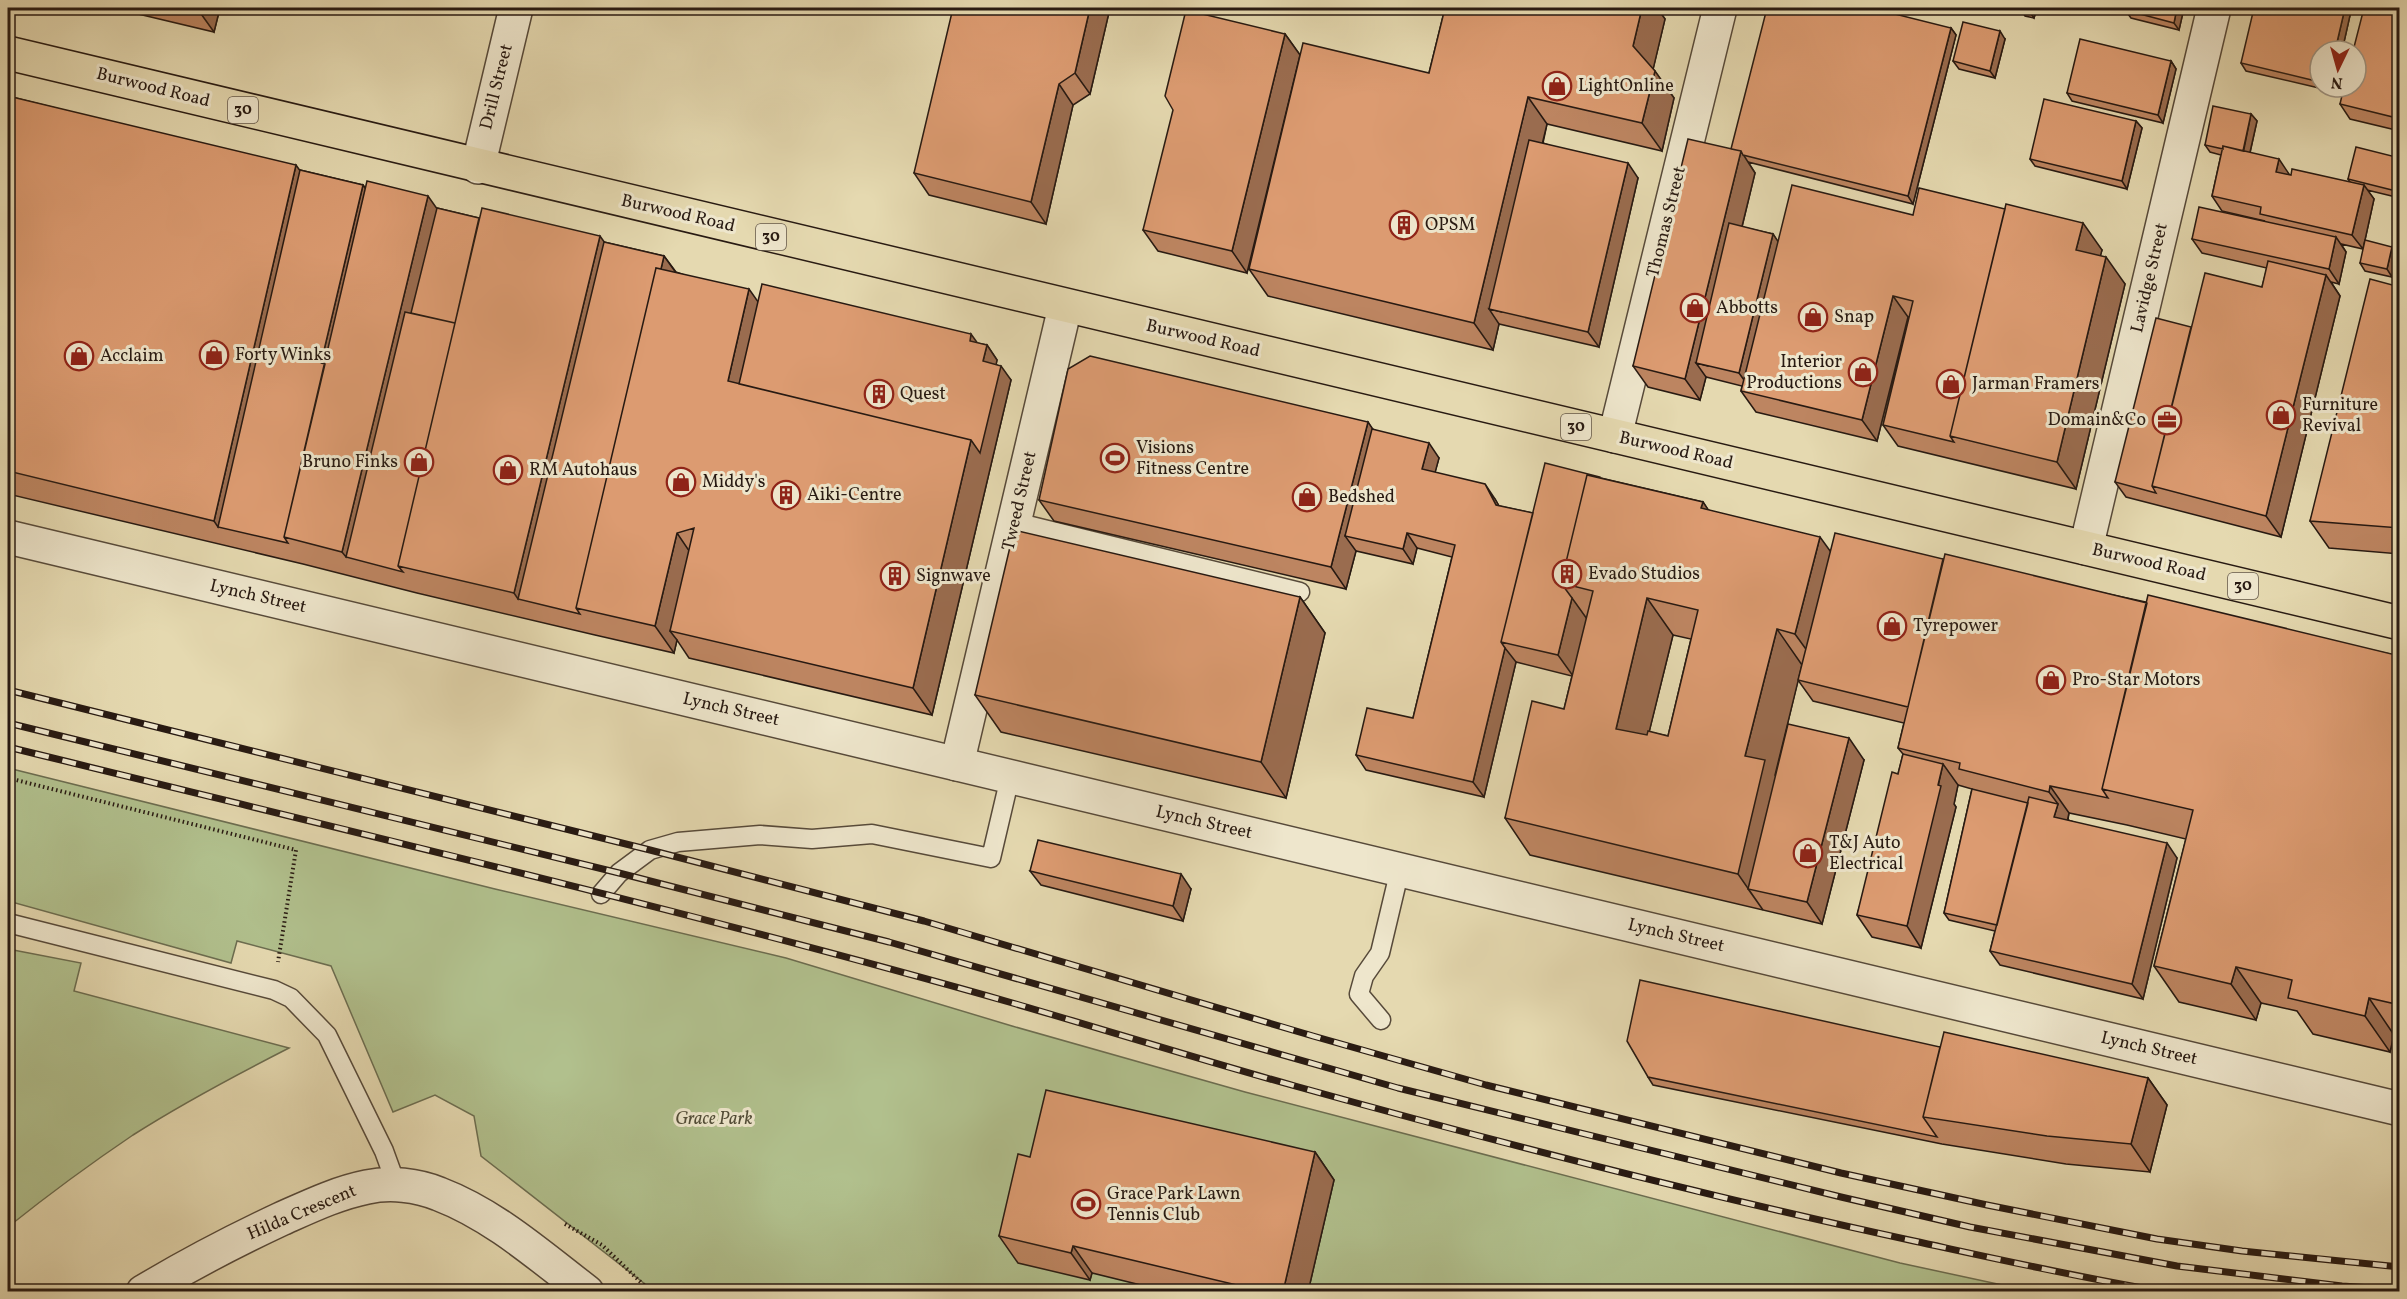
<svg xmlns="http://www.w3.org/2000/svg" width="2407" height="1299" font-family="Vollkorn,serif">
<rect width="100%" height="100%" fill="#e5d9b0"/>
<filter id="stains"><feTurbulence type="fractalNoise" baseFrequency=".00333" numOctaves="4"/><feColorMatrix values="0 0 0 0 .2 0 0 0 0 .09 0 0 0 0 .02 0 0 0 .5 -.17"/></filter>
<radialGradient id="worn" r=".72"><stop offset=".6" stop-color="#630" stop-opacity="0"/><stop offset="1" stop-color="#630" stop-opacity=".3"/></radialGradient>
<!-- green -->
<path fill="#b1c08d" stroke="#6c6d50" stroke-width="1.5" d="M8 768 495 889 786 958 1012 1026 1245 1092 1900 1263 2030 1291H654L481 1156 474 1116 435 1095 393 1112 331 966 237 941 231 963 8 901Z
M8 949 81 963 74 991 289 1048C236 1075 183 1103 133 1135 90 1164 48 1195 8 1227Z"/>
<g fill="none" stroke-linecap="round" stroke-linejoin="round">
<!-- service casing -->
<g stroke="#574a3a" stroke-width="21">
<path id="service" d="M1015 522 1300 592
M601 894 619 873 650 850 678 842 760 835 812 839 872 834 991 858 1010 777
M8 923 274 990 291 998 327 1035 384 1151 396 1184
M1381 1020 1359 994 1364 976 1380 953 1400 869"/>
</g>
<!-- minor casing -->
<g stroke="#574a3a" stroke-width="36">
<path id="minor" d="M478 167 516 8
M1615 436 1720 8
M2086 548 2214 8
M957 764 1065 307
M143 1292C188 1265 234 1241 281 1219 308 1207 337 1193 367 1187 390 1182 417 1185 439 1194 494 1215 540 1256 587 1292"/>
</g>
<!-- tertiary casing -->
<g stroke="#574a3a" stroke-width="36">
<path id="tertiary" d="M8 537 2400 1109"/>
</g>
<!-- primary casing -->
<g stroke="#281a12" stroke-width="36">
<path id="primary" d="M8 53 2400 623"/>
</g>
<!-- path -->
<path stroke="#281a12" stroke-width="4" stroke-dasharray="1.5 3" stroke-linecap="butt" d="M8 778 296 850 278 962
M565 1224 602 1245 651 1292
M98 1292 107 1286"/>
<!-- service -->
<use href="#service" stroke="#eee6cc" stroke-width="18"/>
<!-- minor -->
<use href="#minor" stroke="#eee6cc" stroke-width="33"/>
<!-- tertiary -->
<use href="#tertiary" stroke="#eee6cc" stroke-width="33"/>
<!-- primary -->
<use href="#primary" stroke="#e5d9b0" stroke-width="33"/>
<!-- rail casing -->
<g stroke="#281a12" stroke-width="7">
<path id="rail" d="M8 690 650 850 924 921 1313 1036 1486 1085 1841 1173 1987 1205 2157 1239 2242 1251 2400 1267
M8 723 619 873 889 942 1398 1088 1841 1197 1970 1227 2177 1266 2342 1286 2400 1290
M8 747C344 830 682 909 1016 1004 1109 1031 1201 1060 1295 1086 1500 1143 1706 1196 1914 1241 1997 1259 2081 1278 2166 1292"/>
</g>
<!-- rail -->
<use href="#rail" stroke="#eee6cc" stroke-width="4.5" stroke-dasharray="14" stroke-linecap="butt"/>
</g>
<!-- wall -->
<path fill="#bd8561" stroke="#281a12" stroke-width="1.5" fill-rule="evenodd" d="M113 8H220L214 32Z
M1110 8 1090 94 1073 105 1046 224 929 195 914 173Z
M1445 8H1657L1665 19 1653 69 1674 98 1662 151 1547 124 1543 143 1638 178 1599 347 1499 324 1493 350 1268 296 1249 269 1429 73Z
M2020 8H2037L2034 18 2025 16Z
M2184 8 2179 30 2131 18 2125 10Z
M2400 8V131L2350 119 2340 104Z
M2351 11 2342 51H2320V87H2333L2332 91 2246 71 2241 63Z
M1951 28 1956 35 1913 204 1748 162 1755 173 1742 227 1773 234 1778 242 1913 215 2102 250 2100 256 2125 284 2076 489 1898 446 1883 425 1909 317H1908L1877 441 1756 412 1741 391 1742 386 1706 377 1700 400 1648 387 1633 366 1731 149Z
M1285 34 1300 55 1247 273 1158 251 1143 230Z
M2005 39 1995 78 1959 69 1953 61Z
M2171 61 2176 69 2163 123 2072 101 2067 93Z
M8 96 300 170 363 185 366 189 437 208 479 218 604 242 664 256 676 272 758 302 987 345 997 360 996 364 1011 380 932 715 689 658 677 640 674 653 595 635 417 593 303 564 8 494Z
M2251 114 2257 121 2250 153 2289 175 2350 182 2348 179 2400 158V198L2367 190 2374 199 2363 249 2341 244 2346 252 2339 284 2331 282 2340 296 2281 537 2126 497 2115 482 2191 327 2262 287 2267 268 2202 253 2192 239 2265 221 2222 211 2212 196 2221 155 2210 152 2205 145Z
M2136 121 2142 128 2127 189 2035 166 2030 159Z
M2392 247 2397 254 2392 277 2365 271 2360 263Z
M2400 287V554L2329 548 2310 521Z
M1368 422 1372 429 1439 458 1435 472 1495 499 1499 506 1533 513 1601 478 1703 502 1708 510 1831 552 1943 559 2400 656V1036L2394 1035 2390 1052 2313 1034 2297 1011 2261 1003 2256 1020 2179 1002 2154 966 2186 839 2127 825 2069 813 2068 820 2177 858 2143 999 2000 965 1990 951 1995 931 1949 920 1944 913 1972 789 1958 785 1954 804 1956 807 1921 948 1872 937 1857 915 1898 774 1903 754 1898 748 1904 723 1813 701 1798 680 1775 776 1864 760 1822 924 1530 855 1505 818 1564 709 1572 676 1516 662 1484 797 1366 770 1356 755 1413 718 1452 557 1417 548 1413 564 1356 551 1346 589 1054 521 1039 500ZM1673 635 1691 639 1668 736 1649 732Z
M1300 597 1325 633 1286 798 1001 732 975 695Z
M1030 871 1191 889 1183 921 1041 885Z
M1940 1047 2148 1078 2167 1105 2150 1172 2066 1164 1942 1144 1653 1085 1648 1077Z
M1315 1152 1334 1180 1308 1292H1169L1092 1273 1090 1280 1018 1263 999 1236 1030 1157Z"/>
<!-- shaded-wall -->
<path fill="#9a6c4f" stroke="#281a12" stroke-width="1.5" d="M200 8H220L214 32 199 11Z
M1090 8H1110L1090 94 1075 73Z
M1642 8H1657L1665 19 1652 74 1633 46Z
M2030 8H2037L2034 18 2029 11Z
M2177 8H2184L2179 30 2174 23Z
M2345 8H2349L2351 11 2342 51H2335Z
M1951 28 1956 35 1913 204 1908 196Z
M2000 31 2005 39 1995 78 1990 71Z
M1285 34 1300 55 1247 273 1232 251Z
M2171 61 2176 69 2163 123 2158 115Z
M1655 71 1674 98 1662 151 1642 123Z
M1059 84 1073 105 1046 224 1031 202Z
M1528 97 1547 124 1502 312 1489 309 1499 324 1493 350 1474 323Z
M2251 114 2257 121 2248 161 2243 154Z
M2136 121 2142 128 2127 189 2122 181Z
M1741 151 1755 173 1708 366 1696 363 1706 377 1700 400 1685 379Z
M2279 159 2289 174 2286 186 2276 172Z
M1628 163 1638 178 1599 347 1588 332Z
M296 165 315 192 218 527 214 521Z
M363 185 378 207 289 538 321 363Z
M2364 185 2374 199 2363 249 2352 235Z
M428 196 447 223 346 557 342 552Z
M2083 223 2102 250 2095 277 2076 250Z
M1773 234 1783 249 1749 387 1739 373Z
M600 236 619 263 518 599 514 593Z
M2336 237 2346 252 2339 284 2329 269Z
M2392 247 2397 254 2392 277 2387 269Z
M664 256 679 277 581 609Z
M2106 257 2125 284 2076 489 2057 462Z
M2326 275 2340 296 2281 537 2266 516Z
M749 289 768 316 750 397 728 381Z
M1893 296 1908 317 1877 441 1862 420Z
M971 334 981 348 970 341Z
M987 345 997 360 994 376 983 361Z
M1001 366 1011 380 932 715 913 688 971 440Z
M1368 422 1383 444 1345 536 1356 551 1346 589 1331 567Z
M1429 443 1439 458 1432 484 1422 469Z
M1485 484 1495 499 1507 520 1496 505Z
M1703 502 1728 539 1701 508Z
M677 533 696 561 670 631 677 640 674 653 655 626Z
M1407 533 1417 548 1413 564 1403 549Z
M1820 537 1846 573 1821 670 1795 634Z
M1300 597 1325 633 1286 798 1261 762Z
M1572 598 1587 619 1573 676 1558 655Z
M1647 598 1673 635 1641 765 1616 729Z
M1777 629 1802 665 1775 775 1790 797 1748 889 1763 910 1738 874 1745 756Z
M1505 648 1516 662 1484 797 1473 782Z
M1849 738 1864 760 1822 924 1807 902Z
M1943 764 1958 785 1954 804 1956 807 1921 948 1907 926Z
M2050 786 2069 813 2065 831 2054 817 2058 804 2049 792Z
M2167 843 2177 858 2143 999 2132 984Z
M1181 874 1191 889 1183 921 1173 906Z
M2236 967 2261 1003 2256 1020 2231 984Z
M2369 998 2394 1035 2390 1052 2365 1016Z
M2148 1078 2167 1105 2150 1172 2131 1144Z
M1315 1152 1334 1180 1308 1292H1283Z
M1073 1246 1092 1273 1090 1280 1071 1253Z"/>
<!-- building -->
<path fill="#dc9b71" stroke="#281a12" stroke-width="1.5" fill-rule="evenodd" d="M186 8H200L199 11Z
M953 8H1090L1075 73 1059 84 1031 202 914 173Z
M1445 8H1642L1633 46 1655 71 1642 123 1528 97 1474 323 1249 269 1303 43 1429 73Z
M1767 8H1871L1951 28 1908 196 1743 155 1741 151 1731 149Z
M2020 8H2030L2029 11Z
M2126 8H2177L2174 23 2125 10Z
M2254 8H2345L2335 51H2320V82L2241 63Z
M2364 8H2400V110L2397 118 2340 104 2344 87H2356V51H2353Z
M1186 10 1285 34 1232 251 1143 230 1173 110 1165 96Z
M1963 22 2000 31 1990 71 1953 61Z
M2080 39 2171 61 2158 115 2067 93Z
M8 96 296 165 214 521 8 471Z
M2044 99 2136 121 2122 181 2030 159Z
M2213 106 2251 114 2243 151 2223 146V149L2205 145Z
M1688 139 1741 151 1685 379 1633 366Z
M1529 140 1628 163 1588 332 1489 309Z
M2223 146 2279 159 2276 172 2291 175 2292 169 2364 185 2352 235 2260 214 2261 207 2212 196Z
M2356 147 2400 158V192L2348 179Z
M300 170 363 185 321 363 325 364 284 537 288 543 218 527Z
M367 181 428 196 342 552 284 537Z
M1792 185 1913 215 1919 188 2005 209 1950 436 1954 442 1883 425 1913 301 1893 296 1862 420 1741 391Z
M2006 204 2083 223 2076 250 2106 257 2057 462 1950 436Z
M2199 207 2336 237 2329 269 2192 239Z
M437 208 479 218 455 323 411 313Z
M482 208 600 236 514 593 398 566Z
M1729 223 1773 234 1739 373 1696 363Z
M2365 240 2392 247 2387 269 2360 263Z
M604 242 664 256 661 269 656 268 576 608 580 614 518 599Z
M2268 261 2326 275 2266 516 2152 486 2205 273 2262 287Z
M656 268 749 289 728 381 971 440 913 688 670 631 694 528 677 533 655 626 576 608Z
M2370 279 2400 287V528L2310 521Z
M762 284 971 334 970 341 987 345 983 361 1001 366 980 453 971 440 739 384Z
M405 312 455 323 398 566 403 572 346 557Z
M2156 318 2191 327 2152 486 2156 493 2115 482Z
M1090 356 1368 422 1331 567 1039 500 1068 369Z
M1372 429 1429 443 1422 469 1485 484 1496 505 1533 513 1501 642 1505 648 1473 782 1356 755 1367 708 1413 718 1455 545 1407 533 1403 549 1345 536Z
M1545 463 1600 477V478L1587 475 1561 583 1572 598 1558 655 1501 642Z
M1587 475 1703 502 1701 508 1820 537 1795 634 1777 629 1745 756 1765 760 1738 874 1505 818 1532 701 1564 709 1593 591 1561 583ZM1647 598 1698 610 1668 736 1648 731 1647 735 1616 729Z
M1014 530 1300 597 1261 762 975 695Z
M1835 533 1943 559 1908 707 1798 680Z
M1945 554 2147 603 2102 789 2108 798 2050 786 2049 792 1959 769 1960 763 1898 748Z
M2148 595 2400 656V1005L2369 998 2365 1016 2288 998 2292 980 2236 967 2231 984 2154 966 2193 810 2102 789Z
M1788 724 1849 738 1807 902 1748 889Z
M1903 754 1943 764 1938 785 1941 786 1907 926 1857 915 1892 772 1898 774Z
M1972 789 2028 803 1997 925 1944 913Z
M2029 797 2058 804 2054 817 2167 843 2132 984 1990 951Z
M1038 840 1181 874 1173 906 1030 871Z
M1640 980 1940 1047 1923 1117 1937 1137 1648 1077 1627 1041Z
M1944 1032 2148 1078 2131 1144 2047 1136 1923 1117Z
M1046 1090 1315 1152 1283 1292H1266L1073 1246 1071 1253 999 1236 1018 1154 1030 1157Z"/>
<!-- icons -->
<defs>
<g id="shop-ring" transform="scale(1.5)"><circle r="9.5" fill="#eee6cc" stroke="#8f2418" stroke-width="1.5"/><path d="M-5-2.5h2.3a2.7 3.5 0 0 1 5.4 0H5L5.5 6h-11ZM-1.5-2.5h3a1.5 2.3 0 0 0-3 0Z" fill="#8f2418"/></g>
<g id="building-ring" transform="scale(1.5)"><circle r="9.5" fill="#eee6cc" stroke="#8f2418" stroke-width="1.5"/><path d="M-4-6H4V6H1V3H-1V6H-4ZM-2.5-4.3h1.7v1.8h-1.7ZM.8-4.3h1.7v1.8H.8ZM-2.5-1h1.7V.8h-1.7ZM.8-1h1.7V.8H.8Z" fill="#8f2418"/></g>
<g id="office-ring" transform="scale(1.5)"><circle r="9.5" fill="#eee6cc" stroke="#8f2418" stroke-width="1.5"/><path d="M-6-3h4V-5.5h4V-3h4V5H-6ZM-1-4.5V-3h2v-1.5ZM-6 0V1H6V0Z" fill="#8f2418"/></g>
<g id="stadium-ring" transform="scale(1.5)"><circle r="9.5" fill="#eee6cc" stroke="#8f2418" stroke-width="1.5"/><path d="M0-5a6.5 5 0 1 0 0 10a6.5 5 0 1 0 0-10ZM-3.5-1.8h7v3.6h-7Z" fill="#8f2418"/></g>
</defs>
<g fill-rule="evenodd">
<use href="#shop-ring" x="1557" y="86"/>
<use href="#building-ring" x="1404" y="225"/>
<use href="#shop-ring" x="1695" y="308"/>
<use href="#shop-ring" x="1813" y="317"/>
<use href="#shop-ring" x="214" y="355"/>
<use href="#shop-ring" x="79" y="356"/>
<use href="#shop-ring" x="1863" y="372"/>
<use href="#shop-ring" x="1951" y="384"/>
<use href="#building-ring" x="879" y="394"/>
<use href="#shop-ring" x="2281" y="415"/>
<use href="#office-ring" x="2167" y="420"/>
<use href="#stadium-ring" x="1115" y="458"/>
<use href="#shop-ring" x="419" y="462"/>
<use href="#shop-ring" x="508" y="470"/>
<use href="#shop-ring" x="681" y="482"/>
<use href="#building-ring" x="786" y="495"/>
<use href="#shop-ring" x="1307" y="497"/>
<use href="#building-ring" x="1567" y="574"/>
<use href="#building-ring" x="895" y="576"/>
<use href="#shop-ring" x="1892" y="626"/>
<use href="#shop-ring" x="2051" y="680"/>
<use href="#shop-ring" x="1808" y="853"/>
<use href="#stadium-ring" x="1086" y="1204"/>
</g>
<g text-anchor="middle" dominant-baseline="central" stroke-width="6" stroke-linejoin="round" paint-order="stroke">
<!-- shield labels -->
<g fill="#eee6cc" stroke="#63574a" stroke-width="1.5">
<rect x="228" y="97" width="30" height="26" rx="4.5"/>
<rect x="756" y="224" width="30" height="26" rx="4.5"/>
<rect x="1561" y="414" width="30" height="26" rx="4.5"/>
<rect x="2228" y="573" width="30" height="26" rx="4.5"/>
</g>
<g font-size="16" font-weight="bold" fill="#281a12">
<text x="243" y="110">30</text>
<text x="771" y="237">30</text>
<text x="1576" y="427">30</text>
<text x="2243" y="586">30</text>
</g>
<!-- poi labels -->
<g font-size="18" fill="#281a12" stroke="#eee6cc" text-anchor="start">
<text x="1578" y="86">LightOnline</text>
<text x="1425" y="225">OPSM</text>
<text x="1716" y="308">Abbotts</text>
<text x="1834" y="317">Snap</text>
<text x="235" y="355">Forty Winks</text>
<text x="100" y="356">Acclaim</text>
<text x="1842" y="362" text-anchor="end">Interior<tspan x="1842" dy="21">Productions</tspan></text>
<text x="1972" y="384">Jarman Framers</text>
<text x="900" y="394">Quest</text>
<text x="2302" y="405">Furniture<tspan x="2302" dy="21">Revival</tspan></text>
<text x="2146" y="420" text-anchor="end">Domain&amp;Co</text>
<text x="1136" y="448">Visions<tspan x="1136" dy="21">Fitness Centre</tspan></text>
<text x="398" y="462" text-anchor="end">Bruno Finks</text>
<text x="529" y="470">RM Autohaus</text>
<text x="702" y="482">Middy's</text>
<text x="807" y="495">Aiki-Centre</text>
<text x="1328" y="497">Bedshed</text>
<text x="1588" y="574">Evado Studios</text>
<text x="916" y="576">Signwave</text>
<text x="1913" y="626">Tyrepower</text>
<text x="2072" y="680">Pro-Star Motors</text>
<text x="1829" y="843">T&amp;J Auto<tspan x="1829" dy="21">Electrical</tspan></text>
<text x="1107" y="1194">Grace Park Lawn<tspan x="1107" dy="21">Tennis Club</tspan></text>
</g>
<!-- street labels -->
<g font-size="18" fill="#281a12" stroke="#eee6cc">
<text transform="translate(497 87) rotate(-76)">Drill Street</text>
<text transform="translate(153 88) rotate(14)">Burwood Road</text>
<text transform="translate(678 214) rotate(13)">Burwood Road</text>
<text transform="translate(1667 222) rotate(-76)">Thomas Street</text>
<text transform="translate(2150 278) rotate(-77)">Lavidge Street</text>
<text transform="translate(1203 339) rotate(13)">Burwood Road</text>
<text transform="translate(1676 451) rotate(13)">Burwood Road</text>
<text transform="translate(1020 501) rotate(-77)">Tweed Street</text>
<text transform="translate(2149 563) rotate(13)">Burwood Road</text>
<text transform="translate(258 597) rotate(13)">Lynch Street</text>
<text transform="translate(731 710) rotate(13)">Lynch Street</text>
<text transform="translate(1204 823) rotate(13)">Lynch Street</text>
<text transform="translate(1676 936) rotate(13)">Lynch Street</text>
<text transform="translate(2149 1049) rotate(13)">Lynch Street</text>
<text transform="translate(302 1213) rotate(-23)">Hilda Crescent</text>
</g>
<!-- park labels -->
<g font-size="18" font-style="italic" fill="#514c37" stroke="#eee6cc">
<text x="714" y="1119">Grace Park</text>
</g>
</g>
<!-- margin -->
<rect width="2407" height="1299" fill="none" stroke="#e5d9b0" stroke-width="30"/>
<rect x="9" y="9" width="2389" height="1281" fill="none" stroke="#281a12" stroke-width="3"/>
<rect x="15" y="15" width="2377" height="1269" fill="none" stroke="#281a12" stroke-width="1.5"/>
<!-- north arrow -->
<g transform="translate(2338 69) rotate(185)"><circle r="28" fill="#eee6cc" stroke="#9f9482" stroke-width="1.5"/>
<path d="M0-4.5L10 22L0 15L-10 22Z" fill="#8f2418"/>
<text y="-9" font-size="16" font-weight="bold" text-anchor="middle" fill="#281a12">N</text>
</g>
<rect width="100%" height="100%" filter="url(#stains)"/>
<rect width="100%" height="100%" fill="url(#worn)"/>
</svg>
